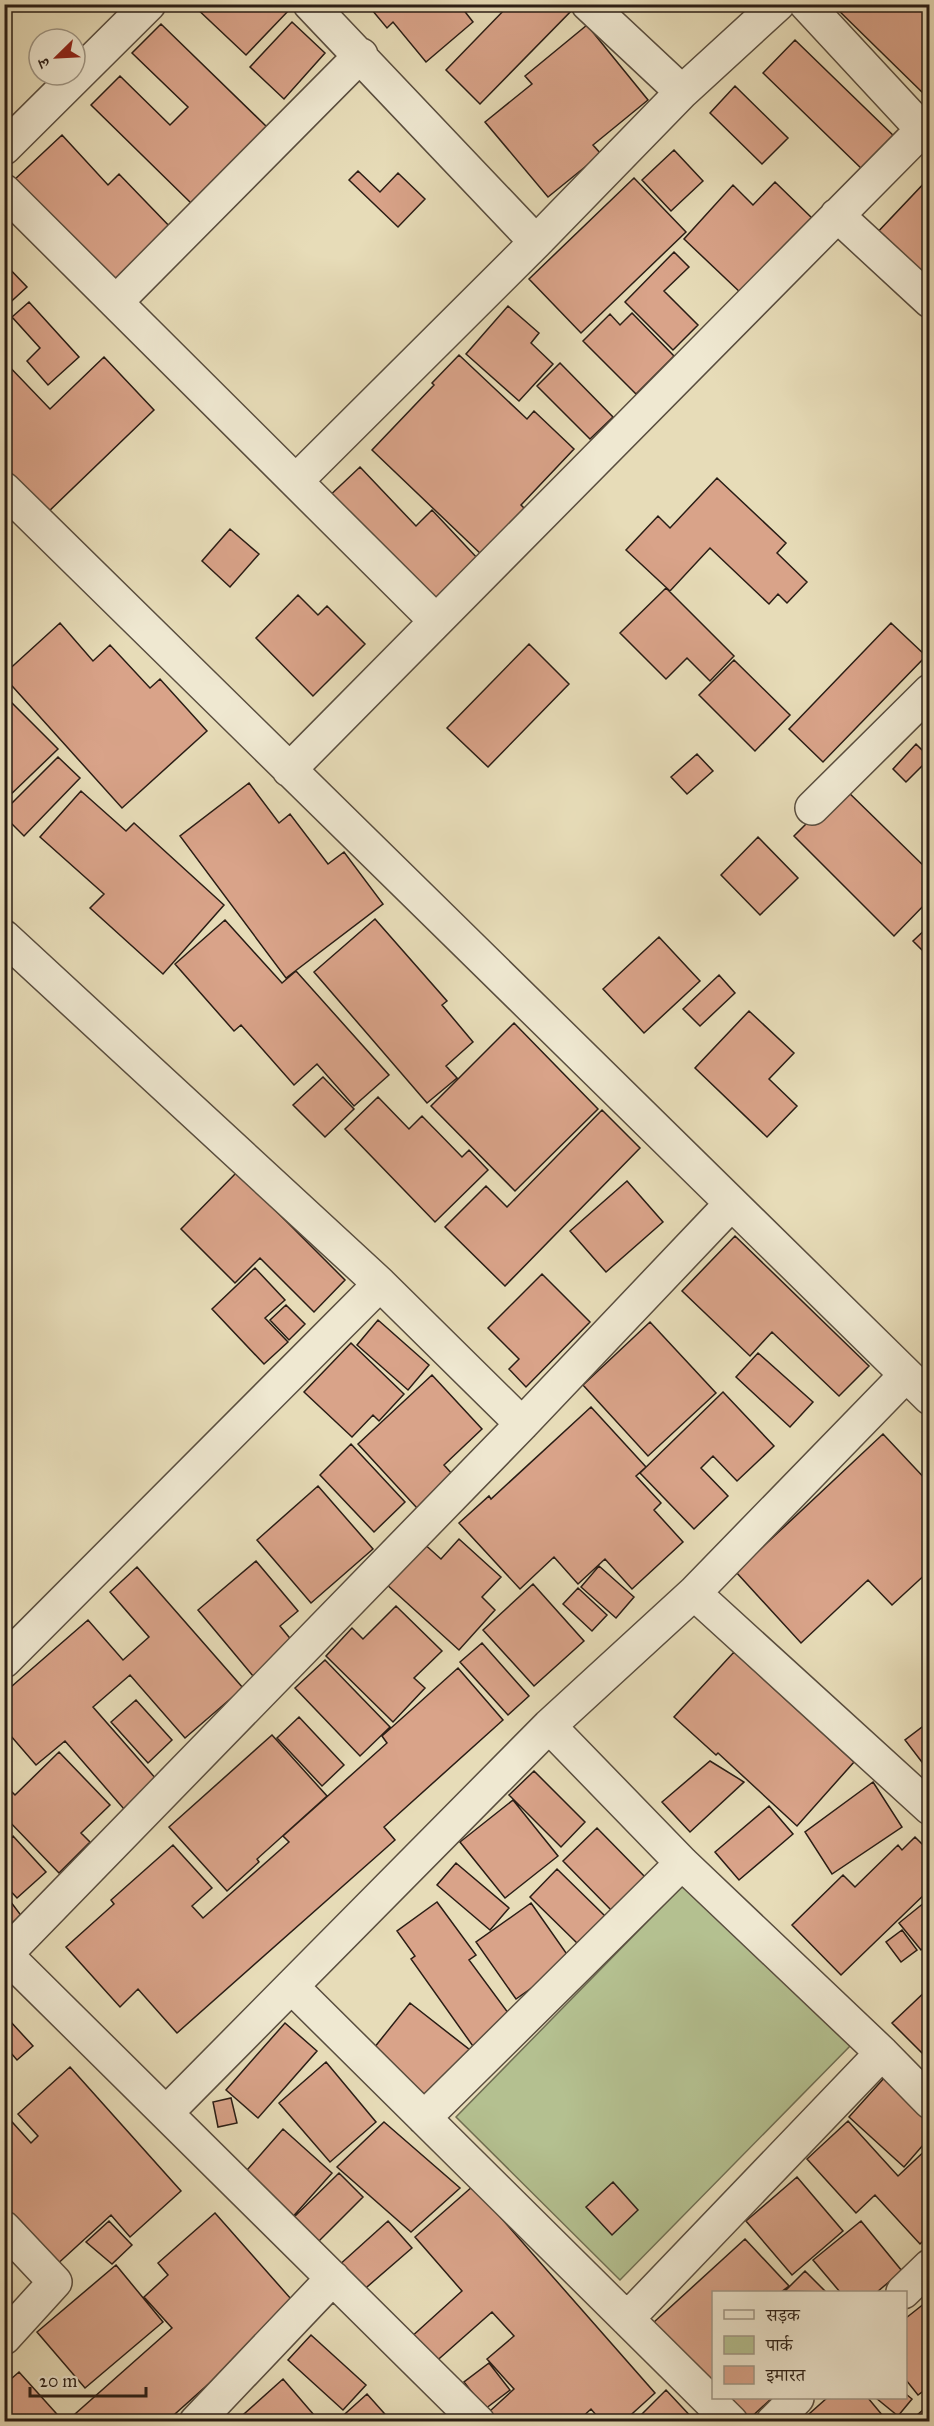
<svg xmlns="http://www.w3.org/2000/svg" width="934" height="2426" font-family="'IM FELL Great Primer','Noto Serif Devanagari',serif">
<rect width="100%" height="100%" fill="#e7dcb8"/>
<filter id="stains"><feTurbulence type="fractalNoise" baseFrequency=".00333" numOctaves="4"/><feColorMatrix values="0 0 0 0 .2 0 0 0 0 .09 0 0 0 0 .02 0 0 0 .5 -.17"/></filter>
<radialGradient id="worn" r=".72"><stop offset=".6" stop-color="#630" stop-opacity="0"/><stop offset="1" stop-color="#630" stop-opacity=".3"/></radialGradient>
<!-- park -->
<path fill="#b4c090" stroke="#6f6e52" stroke-width="1.5" d="M688 1880 853 2043 620 2280 456 2117Z"/>
<!-- building -->
<path fill="#d9a389" stroke="#2a1d15" stroke-width="1.5" d="M288 4 291 8 246 55 193 5Z
M367 4H459L473 22 426 62 393 22 387 28Z
M510 4H575L576 6 480 104 446 70Z
M930 4V94L927 97 833 5Z
M292 22 325 53 284 99 250 67Z
M161 24 268 128 193 205 91 105 120 76 170 125 188 107 132 53Z
M587 25 648 100 593 145 601 154 548 197 485 122 532 84 525 76Z
M795 40 898 140 866 173 763 73Z
M735 86 788 138 762 164 710 113Z
M62 135 108 185 119 174 174 231 113 289 13 181Z
M674 150 703 181 671 211 642 180Z
M358 171 380 192 398 173 425 199 398 227 349 180Z
M930 177V288L874 236Z
M634 178 686 232 581 333 529 279Z
M775 182 814 220 743 295 684 239 733 185 753 205Z
M674 252 689 267 664 291 698 325 673 350 625 302Z
M4 263 27 287 4 308Z
M29 302 79 357 48 385 27 361 40 348 12 317Z
M508 306 539 333 531 343 553 364 519 401 466 354Z
M632 313 674 356 636 394 583 341 610 314 620 325Z
M459 355 527 419 534 411 574 449 521 505 526 510 483 556 372 450 434 385 432 383Z
M104 357 154 410 45 515 4 472V361L50 409Z
M560 363 613 417 590 439 537 386Z
M360 467 416 526 432 510 479 560 427 610 324 501Z
M717 478 786 543 777 553 807 582 787 603 778 594 769 604 710 548 670 591 626 550 658 516 670 528Z
M230 529 259 554 230 587 202 561Z
M666 588 734 656 710 681 687 658 666 679 620 633Z
M298 595 318 615 327 606 365 644 313 696 256 638Z
M60 623 93 661 110 645 150 688 160 679 207 731 122 808 4 677V674Z
M891 623 926 656 823 762 789 729Z
M529 644 569 684 488 767 447 728Z
M734 660 790 715 755 751 699 695Z
M4 695 58 749 5 800 4 799Z
M916 744 930 758 906 782 893 769Z
M697 754 713 771 687 794 671 777Z
M58 757 80 778 24 836 4 816V811Z
M249 783 279 823 290 814 328 864 344 852 383 904 286 978 180 836Z
M843 787 930 872V899L894 936 794 836Z
M81 791 126 831 134 823 224 905 163 974 90 908 104 894 40 837Z
M930 812V825L923 818Z
M758 837 798 878 760 915 721 875Z
M375 919 447 1001 442 1005 473 1042 446 1066 457 1078 427 1103 314 972Z
M225 920 282 983 296 971 389 1075 354 1106 317 1064 294 1085 241 1025 234 1031 175 964Z
M930 925V958L913 941Z
M659 937 700 981 644 1033 603 989Z
M719 975 735 993 700 1026 683 1009Z
M749 1011 794 1053 769 1079 797 1106 767 1137 695 1068Z
M514 1023 598 1109 515 1191 431 1106Z
M323 1077 354 1109 325 1137 293 1105Z
M378 1097 409 1129 422 1116 462 1157 469 1150 488 1170 435 1222 345 1129Z
M602 1110 640 1148 505 1286 445 1227 486 1186 507 1207Z
M237 1172 345 1280 314 1312 260 1258 235 1283 181 1229Z
M627 1181 663 1222 606 1272 570 1231Z
M735 1236 869 1366 839 1396 772 1332 750 1356 682 1291Z
M255 1268 285 1300 265 1318 288 1342 264 1364 212 1309Z
M542 1274 590 1322 526 1387 509 1369 519 1359 488 1328Z
M286 1305 305 1324 289 1340 270 1320Z
M378 1320 429 1365 408 1390 357 1345Z
M650 1322 716 1393 648 1456 583 1385Z
M351 1343 404 1394 379 1421 373 1415 352 1437 304 1392Z
M758 1353 813 1402 790 1427 736 1377Z
M432 1375 482 1429 444 1465 453 1475 417 1508 358 1444Z
M723 1392 774 1446 737 1481 713 1456 701 1468 728 1496 694 1529 640 1473Z
M591 1407 646 1467 636 1476 661 1503 654 1510 683 1542 632 1589 605 1559 578 1584 554 1557 520 1589 459 1523 489 1496 491 1499Z
M883 1434 930 1484V1570L892 1605 868 1580 801 1643 736 1572Z
M351 1444 405 1502 374 1532 320 1475Z
M318 1486 373 1549 311 1603 257 1540Z
M459 1539 501 1577 482 1597 495 1610 459 1650 385 1583 422 1542 441 1559Z
M256 1561 298 1611 280 1626 293 1642 253 1676 198 1610Z
M599 1566 634 1597 616 1618 581 1587Z
M137 1567 243 1688 185 1738 130 1675 93 1707 157 1780 124 1809 65 1741 36 1765 4 1728V1693L88 1620 123 1660 149 1637 110 1592Z
M533 1584 584 1641 534 1686 483 1630Z
M578 1588 607 1615 592 1631 563 1604Z
M396 1606 442 1651 414 1678 425 1688 393 1722 326 1656 352 1628 363 1639Z
M482 1643 529 1696 508 1715 460 1662Z
M734 1652 854 1762 797 1826 718 1753 716 1755 674 1717Z
M325 1660 390 1727 360 1756 295 1688Z
M458 1668 503 1720 384 1827 395 1840 177 2033 138 1989 120 2007 66 1947 114 1904 111 1900 173 1845 212 1888 192 1906 203 1918 289 1842 283 1836 387 1743 382 1736Z
M136 1700 172 1740 148 1763 111 1722Z
M299 1717 344 1765 322 1786 277 1738Z
M930 1721V1769L928 1770 905 1740Z
M272 1735 327 1796 257 1859 259 1862 227 1891 169 1827Z
M59 1752 110 1805 81 1833 90 1842 59 1873 4 1816V1784L15 1795Z
M710 1761 744 1782 690 1832 662 1802Z
M534 1771 585 1822 561 1847 509 1795Z
M873 1782 902 1827 832 1874 805 1832Z
M513 1800 558 1856 505 1898 460 1842Z
M769 1806 793 1834 739 1880 715 1852Z
M597 1828 647 1879 613 1912 563 1861Z
M13 1836 46 1872 17 1898 4 1884V1845Z
M915 1837 930 1852V1889L841 1975 792 1925 843 1875 855 1887 898 1845 902 1850Z
M456 1863 509 1908 490 1930 437 1885Z
M557 1869 605 1916 578 1944 530 1897Z
M4 1893 23 1918 4 1932Z
M930 1898V1942L921 1950 899 1923Z
M437 1902 476 1955 469 1960 514 2021 475 2049 411 1959 415 1956 397 1931Z
M531 1903 571 1960 516 1999 476 1942Z
M902 1930 917 1950 901 1962 886 1942Z
M930 1987V2061L892 2023Z
M410 2003 470 2050 430 2101 370 2053Z
M10 2021 33 2046 17 2060 4 2045V2025Z
M285 2023 317 2051 258 2118 226 2090Z
M326 2062 376 2122 330 2162 279 2103Z
M70 2067 181 2191 130 2237 111 2215 53 2268 4 2214V2113L31 2143 38 2136 18 2114Z
M885 2077 930 2117V2137L904 2167 849 2117Z
M231 2098 237 2123 218 2127 213 2102Z
M848 2121 898 2176 930 2146V2234L920 2244 875 2195 856 2213 807 2159Z
M384 2122 460 2188 411 2232 337 2167Z
M283 2129 332 2173 289 2221 240 2178Z
M339 2173 363 2197 314 2246 290 2221Z
M797 2177 843 2231 792 2275 746 2221Z
M613 2182 638 2210 612 2235 586 2207Z
M473 2186 655 2393 623 2422H602L591 2409 577 2422H499L490 2411 514 2389 487 2359 514 2336 492 2312 432 2365 409 2339 462 2291 415 2237Z
M215 2213 299 2308 271 2328 166 2422H66L172 2328 144 2297 168 2275 158 2263Z
M109 2221 132 2245 112 2264 86 2242Z
M388 2221 412 2248 360 2293 337 2267Z
M861 2221 902 2271 877 2292H840L813 2260Z
M745 2239 789 2286 781 2292H714V2390L653 2323Z
M116 2265 163 2322 85 2388 37 2332Z
M805 2271 826 2292 785 2291Z
M930 2299V2386L918 2395 906 2380V2318Z
M311 2335 366 2385 343 2410 288 2360Z
M489 2363 510 2390 485 2409 464 2382Z
M19 2372 64 2422H4V2385Z
M283 2379 320 2422H235Z
M666 2390 696 2422H634Z
M367 2394 392 2422H336Z
M906 2394 912 2399 898 2416 876 2398H906Z
M721 2398H772L746 2422Z
M827 2398H868L888 2422H800Z
M930 2404V2422H909Z"/>
<g fill="none" stroke-linecap="round" stroke-linejoin="round">
<!-- street casing -->
<g stroke="#594d3e" stroke-width="36">
<path id="street" d="M310 4 536 242 682 92 778 4
M588 4 682 92
M806 4 922 129
M4 148 149 4
M4 191 436 621
M837 215 930 301
M116 302 361 55
M296 481 536 242
M4 489 930 1398
M289 770 930 122
M812 808 930 691
M4 937 380 1284 522 1424
M694 1593 930 1808
M4 1661 380 1284
M549 1726 682 1863 882 2053 930 2102
M6 1955 478 2422
M4 1956 522 1424 731 1204
M292 1987 731 2422
M166 2113 549 1726 694 1593 906 1375
M424 2118 682 1863
M4 2228 55 2282 4 2338
M903 2292 930 2266
M627 2319 882 2053
M196 2422 333 2278
M773 2422 797 2398"/>
</g>
<!-- street -->
<use href="#street" stroke="#efe8d1" stroke-width="33"/>
</g>
<!-- margin -->
<rect width="934" height="2426" fill="none" stroke="#e7dcb8" stroke-width="24"/>
<rect x="6" y="6" width="922" height="2414" fill="none" stroke="#2a1d15" stroke-width="3"/>
<rect x="12" y="12" width="910" height="2402" fill="none" stroke="#2a1d15" stroke-width="1.5"/>
<!-- legend -->
<rect x="712" y="2291" width="195" height="108" fill="#efe8d1" stroke="#a09786" stroke-width="1.5"/>
<rect x="724" y="2310" width="30" height="9" fill="#efe8d1" stroke="#a09786" stroke-width="1.5"/>
<text x="766" y="2321" font-size="18" fill="#2a1d15">सड़क</text>
<rect x="724" y="2336" width="30" height="18" fill="#b4c090" stroke="#a09786" stroke-width="1.5"/>
<text x="766" y="2351" font-size="18" fill="#2a1d15">पार्क</text>
<rect x="724" y="2366" width="30" height="18" fill="#d9a389" stroke="#a09786" stroke-width="1.5"/>
<text x="766" y="2381" font-size="18" fill="#2a1d15">इमारत</text>
<!-- north arrow -->
<g transform="translate(57 57) rotate(246)"><circle r="28" fill="#efe8d1" stroke="#a09786" stroke-width="1.5"/>
<path d="M0-4.5L10 22L0 15L-10 22Z" fill="#8f2418"/>
<text y="-9" font-size="16" font-weight="bold" text-anchor="middle" fill="#2a1d15">उ</text>
</g>
<!-- scale -->
<path d="M30 2387v9h116v-9" fill="none" stroke="#2a1d15" stroke-width="3"/>
<text x="39" y="2387" font-size="18" fill="#2a1d15" stroke="#efe8d1" stroke-width="4.5" paint-order="stroke">20 m</text>
<rect width="100%" height="100%" filter="url(#stains)"/>
<rect width="100%" height="100%" fill="url(#worn)"/>
</svg>
